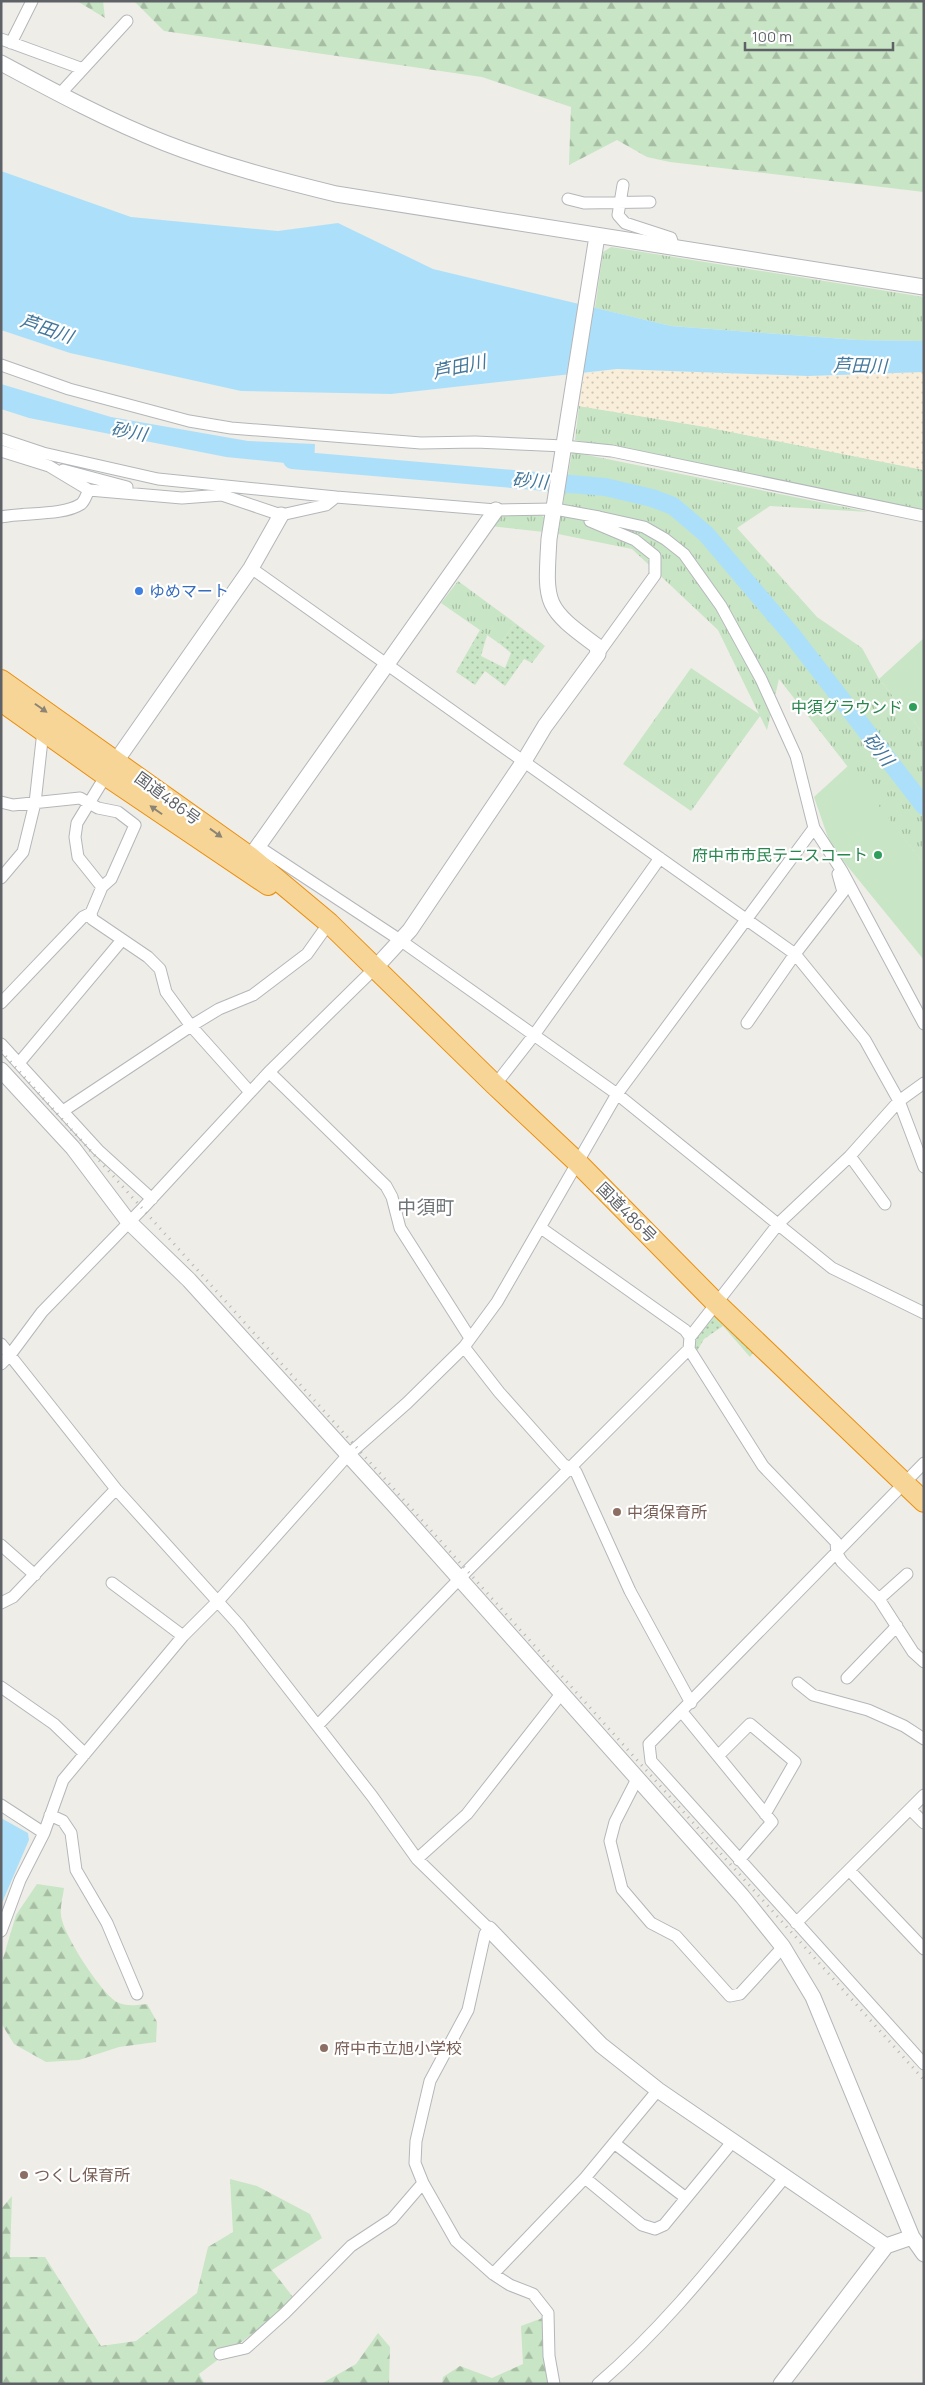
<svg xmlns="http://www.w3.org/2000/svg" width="925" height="2385" font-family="Manrope,'Noto Sans JP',sans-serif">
<defs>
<pattern id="grass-tufts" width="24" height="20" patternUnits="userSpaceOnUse" patternTransform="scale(1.25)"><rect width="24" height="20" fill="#c8e5c5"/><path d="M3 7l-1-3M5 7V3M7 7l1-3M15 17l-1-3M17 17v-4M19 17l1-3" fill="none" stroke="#a6bda4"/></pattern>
<pattern id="forest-firs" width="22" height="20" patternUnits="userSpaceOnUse" patternTransform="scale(1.25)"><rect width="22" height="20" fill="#c8e5c5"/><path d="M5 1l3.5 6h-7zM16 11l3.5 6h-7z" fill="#a6bda4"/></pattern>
<pattern id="sand-dots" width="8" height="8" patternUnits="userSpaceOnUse" patternTransform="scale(1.25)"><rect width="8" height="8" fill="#f9eed9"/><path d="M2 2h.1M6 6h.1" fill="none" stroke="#cdc4b4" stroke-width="1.8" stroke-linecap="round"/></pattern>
<pattern id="garden-dots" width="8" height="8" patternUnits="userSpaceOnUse" patternTransform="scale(1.25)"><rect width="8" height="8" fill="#c8e5c5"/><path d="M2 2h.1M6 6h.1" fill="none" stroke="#a6bda4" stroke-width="1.8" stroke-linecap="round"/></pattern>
</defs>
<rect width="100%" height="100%" fill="#efede7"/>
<!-- grass -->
<path fill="url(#grass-tufts)" d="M611 247 924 297V341L858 340 671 326 595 308 603 252Z
M579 406 706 427 924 470V510L575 440Z
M572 452 869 512 770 506 737 528 817 617 862 648 879 679 924 734V864L779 679 767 730 760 716 691 811 623 764 691 668 759 714 718 630 632 549 558 534Z
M506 514H538L544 517V532L490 526 492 521Z
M458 581 515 623 500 644 441 603Z"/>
<!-- forest -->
<path fill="url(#forest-firs)" d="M77 1H103L105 18Z
M134 1H924V192L670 162 647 157 617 140 569 165 571 107 482 77 164 31Z
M37 1884 64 1888C63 1896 60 1906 61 1915 62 1933 101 1993 117 2002 126 2007 137 2005 147 2004L157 2022 156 2042 119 2047 79 2060 46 2062 14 2044 1 2023V1965L16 1915Z
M230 2179 257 2186 310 2214 322 2238 272 2270 296 2301 199 2374 205 2384H1V2209L12 2196 10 2257H45L101 2346 136 2341 197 2293 208 2247 233 2232Z
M545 2317 550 2384H442L443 2377 460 2366 492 2378 523 2364 521 2326Z
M378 2333 390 2347 389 2384H321L356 2364Z"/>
<!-- sand -->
<path fill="url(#sand-dots)" d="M617 369 808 376 924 372V470L706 427 579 406 584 374Z"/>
<!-- garden -->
<path fill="url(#garden-dots)" d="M515 623 545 646 532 663 524 659 505 686 485 671 475 685 456 672 480 630 487 635 481 656 505 668 511 653 500 644Z
M714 1315 754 1352 750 1357 723 1326 704 1339 696 1353 693 1350 699 1332Z"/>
<!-- pitch -->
<path fill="#c8e5c5" d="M924 638V734L879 679Z
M848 766 924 864V960L831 846 814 797Z"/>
<!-- water -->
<path fill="#ace0fa" d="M1 171 131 217 278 231 338 223 433 269 671 326 858 340 924 341V372L808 376 617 369 391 394 241 391 70 353 1 330Z
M1 384 111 417 248 441 315 444 314 466 226 457 29 418 1 409Z
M1 1818 28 1833 29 1840 1 1905Z"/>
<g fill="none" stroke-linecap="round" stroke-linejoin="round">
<!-- river -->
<path stroke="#ace0fa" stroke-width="18" d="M292 460 605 487 652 498 673 506 706 534 792 635 924 806"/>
<!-- street casing -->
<g stroke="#b4b7ba" stroke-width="13">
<path id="street" d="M1 39 83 69
M11 43 32 1
M59 95 127 21
M623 185 618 215 625 223 671 238 674 248
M568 199 584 203 650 202
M1 365 69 389 189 421 231 428 421 443 475 442 564 446 612 451 924 516
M1 439 43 453 158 479 336 497 496 510 555 509 599 517 644 527 665 539 684 554 721 606 761 679 796 756 814 828 842 871 924 1024
M1 451 49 466 89 490 182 498 222 495
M63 470 127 487
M220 488 222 495 281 515 326 505 336 497
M1 517C23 512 63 516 81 504 85 501 86 495 89 490
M590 521 635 540 655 556V575L598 654
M251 568 795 954 865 1040 899 1101 924 1167
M108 772 77 823 75 837 78 857 102 887 91 913 92 919 148 957 160 969 166 992 191 1026 250 1092
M1 802 13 805 80 798 98 808 118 812 135 825 111 879 102 887
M250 857 265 851 400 940 617 1094 832 1268 924 1313
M1 878 23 852 35 803 43 731
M1 1003 83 917 91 913
M747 1023 795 954 843 892 838 874
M1 1044 98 1150 152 1199
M19 1063 122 940
M269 1072 386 1186 392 1197 400 1228 470 1338
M495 1085 534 1035 660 858
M63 1111 191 1026 219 1009 253 995 307 954 329 923
M850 1156 885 1204
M541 1228 685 1330 690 1337
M1 1344 116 1489 239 1625 372 1796 417 1859 489 1929 485 1934 468 2010 430 2081 416 2141 415 2163 423 2183 456 2241 493 2274 510 2285 533 2294 548 2313 549 2356 554 2384
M464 1347 499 1392 563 1464 576 1472 630 1591 691 1703
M689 1349 763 1466 836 1542 837 1554 842 1562 879 1599 913 1652 924 1662
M1 1364 10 1355 42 1312 143 1208 269 1072 376 967
M924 1463 649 1744 651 1761 924 2064
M1 1545 35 1575
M112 1583 183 1636
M879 1599 907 1574
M1 1603 13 1597 116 1489
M847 1678 897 1626
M798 1683 813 1695 868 1710 904 1726 924 1739
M1 1687 54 1724 85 1754
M682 1712 772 1822 739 1860
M318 1725 467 1571 689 1349 690 1337 779 1223 850 1156 899 1101 924 1083
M718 1756 750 1724 795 1762 765 1814
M637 1779 615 1822 610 1841 622 1889 651 1923 676 1936 730 1996 740 1994 783 1947
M1 1805 44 1833
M910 1809 924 1823
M50 1815 63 1821 71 1833 76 1870 107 1923 137 1994
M417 1859 467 1814 561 1694
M849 1870 924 1949
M796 1923 924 1795
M1 1931 20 1880 44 1833 63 1780 183 1636 219 1600 348 1455 407 1403 464 1347 497 1302 617 1094 814 828
M614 2143 686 2198
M585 2178 642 2225 655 2229 664 2225 733 2141
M493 2274 585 2178 658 2090
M220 2354 246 2348 285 2313 351 2246 392 2219 423 2183
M598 2384C669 2323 725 2249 785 2177"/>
</g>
<!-- secondary casing -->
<g stroke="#b3b6ba" stroke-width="17">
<path id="secondary" d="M1 63C55 92 109 121 165 143 221 165 279 180 336 194L924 287
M116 761 251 568 281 515
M244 866 496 510
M376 967 410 930 524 761 545 726 598 654 597 646C544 607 545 605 549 539L597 236
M1 1070 73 1148 128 1221 189 1280 394 1505 742 1896 783 1947 813 1997 912 2237 924 2254
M489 1929 601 2045 658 2090 886 2246
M781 2384 886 2246 912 2237"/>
</g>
<!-- highway casing -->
<g stroke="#e98f0e" stroke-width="22">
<path id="highway" d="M1 680 250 857 329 923 495 1085 577 1162 716 1303 924 1502
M1 701 105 775 268 885"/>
</g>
<!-- street -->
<use href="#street" stroke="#fff" stroke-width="11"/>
<!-- secondary -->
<use href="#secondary" stroke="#fff" stroke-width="15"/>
<!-- highway -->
<use href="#highway" stroke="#f7d596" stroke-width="20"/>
<!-- rail -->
<path stroke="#b5b6b6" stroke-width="3" stroke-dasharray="1 6" stroke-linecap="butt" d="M1 1051 924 2080"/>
</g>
<!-- one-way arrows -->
<defs><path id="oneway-solid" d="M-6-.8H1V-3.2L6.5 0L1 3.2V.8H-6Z" transform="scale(1.25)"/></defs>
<g fill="#8c8474">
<use href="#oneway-solid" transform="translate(41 708) rotate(35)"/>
<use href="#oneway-solid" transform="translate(156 810) rotate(-145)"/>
<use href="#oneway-solid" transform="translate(216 833) rotate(36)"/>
</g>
<!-- markers -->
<circle fill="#3f7fe0" stroke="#fff" stroke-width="2" cx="139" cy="591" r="5"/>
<g fill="#2e9e5b" stroke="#fff" stroke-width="2">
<circle cx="913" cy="707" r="5"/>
<circle cx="878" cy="855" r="5"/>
</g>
<g fill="#8d6e63" stroke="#fff" stroke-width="2">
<circle cx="617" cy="1512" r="5"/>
<circle cx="324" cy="2048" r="5"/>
<circle cx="24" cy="2175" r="5"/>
</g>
<g text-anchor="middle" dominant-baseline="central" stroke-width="4.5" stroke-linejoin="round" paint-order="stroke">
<!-- shop labels -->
<g font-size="16" fill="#366cbe" stroke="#fff" text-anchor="start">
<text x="149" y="591">ゆめマート</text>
</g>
<!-- leisure labels -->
<g font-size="16" fill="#27864d" stroke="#fff" text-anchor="end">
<text x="903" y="707">中須グラウンド</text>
<text x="868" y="855">府中市市民テニスコート</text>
</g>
<!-- street labels -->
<g font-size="16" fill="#5e6266" stroke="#fff">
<text transform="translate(168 798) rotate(36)">国道486号</text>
<text transform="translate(627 1212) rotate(45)">国道486号</text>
</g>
<!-- education labels -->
<g font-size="16" fill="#785e54" stroke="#fff" text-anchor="start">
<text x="627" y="1512">中須保育所</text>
<text x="334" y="2048">府中市立旭小学校</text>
<text x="34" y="2175">つくし保育所</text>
</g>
<!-- water labels -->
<g font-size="18" font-style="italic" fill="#43779b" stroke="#fff">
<text transform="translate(47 328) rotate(19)">芦田川</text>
<text transform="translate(860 365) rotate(1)">芦田川</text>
<text transform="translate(459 366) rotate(-12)">芦田川</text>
<text transform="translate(129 431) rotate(11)">砂川</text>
<text transform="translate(530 480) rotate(5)">砂川</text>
<text transform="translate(879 749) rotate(52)">砂川</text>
</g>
<!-- quarter labels -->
<g font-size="19" fill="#6f7578" stroke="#fff">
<text x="426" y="1207">中須町</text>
</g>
</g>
<!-- border -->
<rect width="925" height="2385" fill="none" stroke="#5e6266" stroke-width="5"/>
<!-- scale -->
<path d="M745 42v8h148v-8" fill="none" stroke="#5e6266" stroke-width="2.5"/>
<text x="752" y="42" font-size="15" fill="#5e6266" stroke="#ffffff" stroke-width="4" paint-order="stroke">100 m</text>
</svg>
